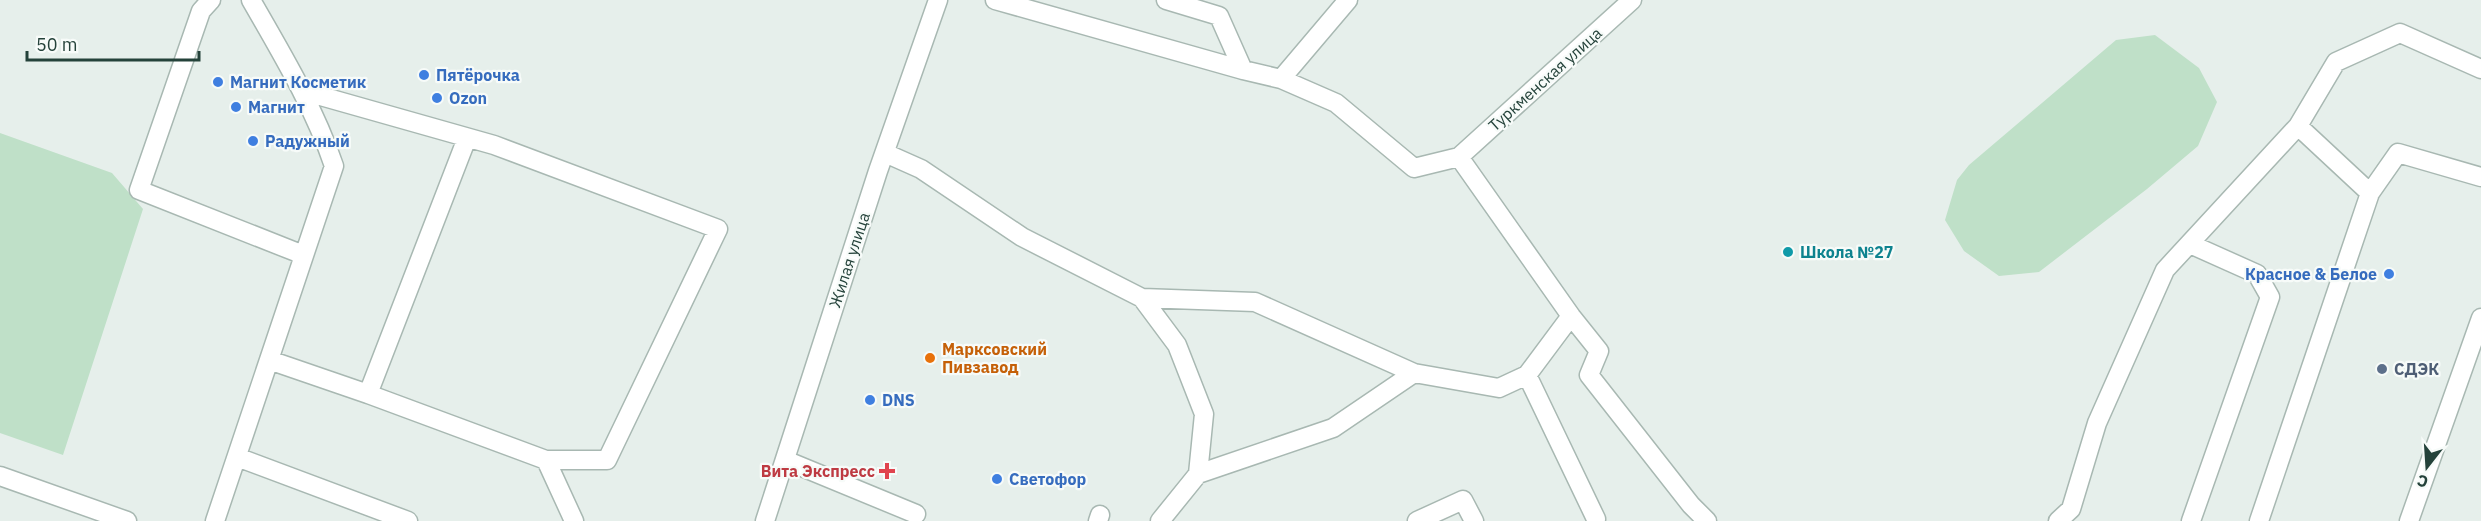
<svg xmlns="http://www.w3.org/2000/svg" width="2481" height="521" font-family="'IBM Plex Sans',sans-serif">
<rect width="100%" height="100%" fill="#e6efeb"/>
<!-- green -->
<path fill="#bfe0c8" d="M2155 35 2199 68 2217 102 2198 146 2147 189 2039 272 1999 276 1964 251 1945 220 1957 180 1969 165 2116 40Z
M0 133 112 173 143 209 63 455 0 433Z"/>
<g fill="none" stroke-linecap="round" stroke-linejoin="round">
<!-- minor casing -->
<g stroke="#a8b8b2" stroke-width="21">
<path id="minor" d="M211 0 201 11 139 190 296 252 303 257
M995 0 1243 70
M1281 79 1348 0
M303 91 494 145 718 229 607 460H546L368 394 467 138
M2298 126 2336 62 2400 33 2481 69
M885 153 921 169 1022 237 1142 298 1255 302 1414 373 1499 388 1527 375 1571 316 1459 157 1414 168 1336 103 1281 79 1243 70 1219 16 1166 0
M1459 157 1632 0
M2190 244 2257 274 2270 297 2191 521
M1142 298 1177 345 1204 414 1198 474
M1571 316 1599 351 1589 375 1691 505 1707 521
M269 360 368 394
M1527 375 1596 519
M237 457 408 521
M546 460 574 521
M785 460 916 514
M0 476 127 521
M215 521 334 166C314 107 282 54 251 0
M765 521 878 171 938 0
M1098 521 1100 515
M1160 521 1198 474 1333 428 1414 373
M1417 521 1463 500 1474 521
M2058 521 2071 509 2097 423 2165 270 2298 126 2370 193 2398 153 2481 177
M2259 521 2370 193
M2409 521 2481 318"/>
</g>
<!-- minor -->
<use href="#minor" stroke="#fff" stroke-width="18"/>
</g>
<!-- markers -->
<g fill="#3f7fe0" stroke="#f7fbf9" stroke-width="2">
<circle cx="424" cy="75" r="6"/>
<circle cx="218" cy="82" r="6"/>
<circle cx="437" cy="98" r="6"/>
<circle cx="236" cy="107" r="6"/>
<circle cx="253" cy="141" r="6"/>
<circle cx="2389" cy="274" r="6"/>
<circle cx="870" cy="400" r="6"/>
<circle cx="997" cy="479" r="6"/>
</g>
<circle fill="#0f9aa8" stroke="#f7fbf9" stroke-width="2" cx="1788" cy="252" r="6"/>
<circle fill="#e8710a" stroke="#f7fbf9" stroke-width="2" cx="930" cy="358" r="6"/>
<circle fill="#5c6f8a" stroke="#f7fbf9" stroke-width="2" cx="2382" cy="369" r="6"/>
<path fill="#e0444e" stroke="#f7fbf9" stroke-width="2" d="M884 462h6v6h6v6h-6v6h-6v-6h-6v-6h6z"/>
<g text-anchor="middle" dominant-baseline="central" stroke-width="4.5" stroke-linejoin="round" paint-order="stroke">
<!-- shop labels -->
<g font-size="16" font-weight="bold" fill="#366cbe" stroke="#f7fbf9" text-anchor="start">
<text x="436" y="75">Пятёрочка</text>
<text x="230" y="82">Магнит Косметик</text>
<text x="449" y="98">Ozon</text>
<text x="248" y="107">Магнит</text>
<text x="265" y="141">Радужный</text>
<text x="2377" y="274" text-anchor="end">Красное &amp; Белое</text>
<text x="882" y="400">DNS</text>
<text x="1009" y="479">Светофор</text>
</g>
<!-- street labels -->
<g font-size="16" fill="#24423a" stroke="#f7fbf9">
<text transform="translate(1545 79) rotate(-42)">Туркменская улица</text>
<text transform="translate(849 260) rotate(-72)">Жилая улица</text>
</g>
<!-- culture labels -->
<g font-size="16" font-weight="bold" fill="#0d838f" stroke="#f7fbf9" text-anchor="start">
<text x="1800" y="252">Школа №27</text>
</g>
<!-- food labels -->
<g font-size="16" font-weight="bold" fill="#c56008" stroke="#f7fbf9" text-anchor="start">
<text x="942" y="349">Марксовский<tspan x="942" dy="18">Пивзавод</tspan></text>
</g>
<!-- service labels -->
<g font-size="16" font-weight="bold" fill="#4e5e75" stroke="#f7fbf9" text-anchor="start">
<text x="2394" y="369">СДЭК</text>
</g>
<!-- health labels -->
<g font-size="16" font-weight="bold" fill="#be3a42" stroke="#f7fbf9" text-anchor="end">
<text x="875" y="471">Вита Экспресс</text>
</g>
</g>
<!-- north arrow -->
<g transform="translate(2427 467) rotate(197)" stroke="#f7fbf9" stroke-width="4.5" paint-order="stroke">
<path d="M0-4.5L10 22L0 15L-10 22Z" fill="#24423a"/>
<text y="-9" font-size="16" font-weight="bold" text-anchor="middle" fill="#24423a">С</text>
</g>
<!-- scale -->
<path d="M27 51v9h172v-9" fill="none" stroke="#24423a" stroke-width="3"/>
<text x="36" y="51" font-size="18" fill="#24423a" stroke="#f7fbf9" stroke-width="4.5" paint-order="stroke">50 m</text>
</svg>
